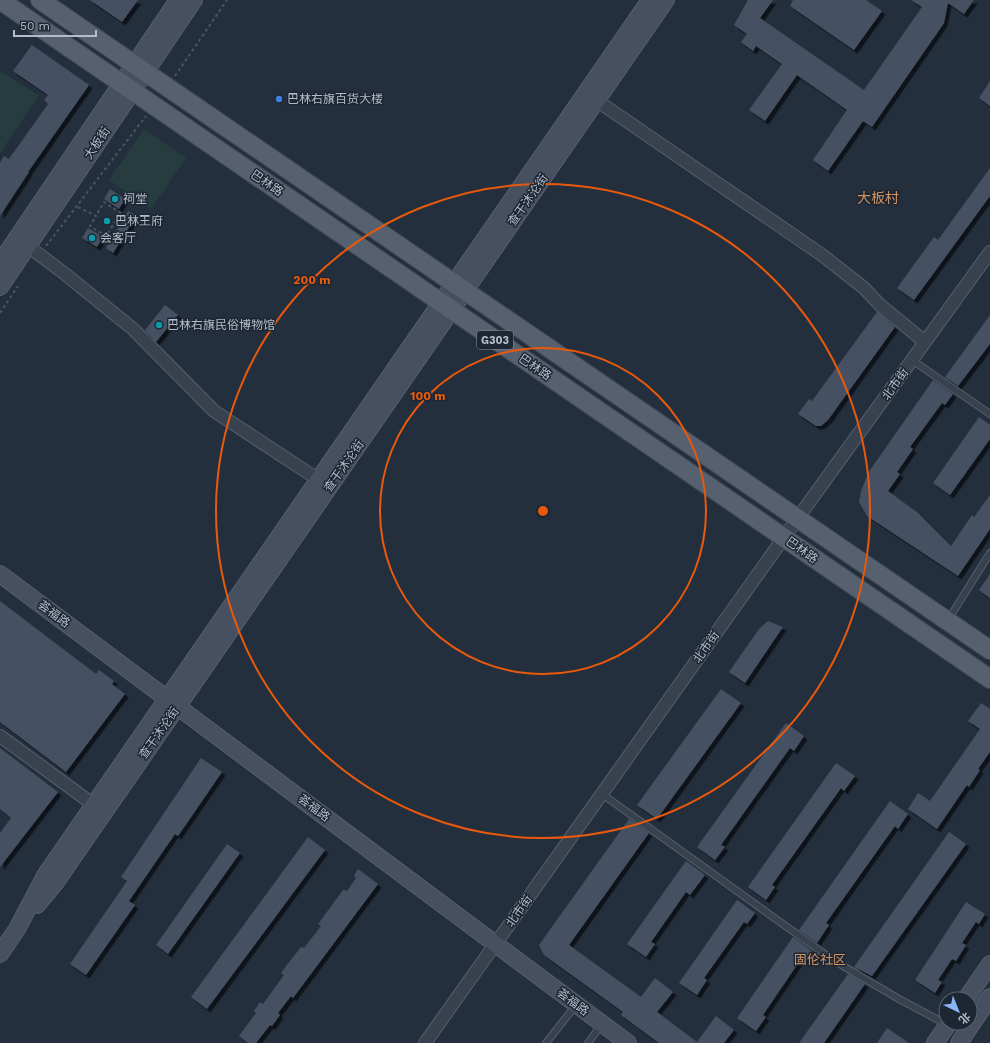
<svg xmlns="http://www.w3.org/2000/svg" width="990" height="1043" font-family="'Work Sans','Noto Sans SC',sans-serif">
<defs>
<filter id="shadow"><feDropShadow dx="3.5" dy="3.5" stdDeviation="0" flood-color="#0009"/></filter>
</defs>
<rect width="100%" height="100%" fill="#242f3e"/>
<!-- green -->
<path fill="#263c3f" d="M0 71 39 95 0 153Z
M144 129 186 158 151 209 109 180Z"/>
<!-- building -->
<path fill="#455162" filter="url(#shadow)" d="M90 0H138L122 22Z
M748 0H773L760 18 864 90 922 7 911 0H974L964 14 948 3 944 23 872 127 863 121 828 171 813 160 847 110 797 75 765 121 749 110 782 64 756 46 753 51 741 42 747 34 734 25Z
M793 0H866L882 11 854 50 790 6Z
M32 45 89 85 28 172H29L0 216V163L4 156 9 159 48 104 44 100 48 95 13 71Z
M990 81V106L979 98Z
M990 168V196L914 300 897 288 934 237 938 240Z
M110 189 125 199 119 209 104 199Z
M128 211 136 216 113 253 106 248Z
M88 228 103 237 97 247 82 238Z
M165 305 178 315 156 342 145 330Z
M877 312 895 327 828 420 821 426H816L798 414 809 399 812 401Z
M990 315V344L958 386 945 377Z
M933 380 953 394 945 405 942 403 910 447 913 449 897 472 900 474 888 491 918 513 951 546 972 515 974 517 990 495V529L958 576 867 516 859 502 861 491 868 473Z
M979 417 990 425V439L950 495 933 483Z
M990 574V598L979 590Z
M0 601 96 674 99 670 114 681 112 684 125 694 66 772 0 722Z
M768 621 783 627 745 683 729 672 759 629Z
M721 689 741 703 657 819 637 805Z
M981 703 990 709V752L978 769 980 770 969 787 967 785 937 829 908 809 918 793 930 801 980 729 968 721Z
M786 723 804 736 794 751 790 748 721 845 725 847 715 860 697 847Z
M0 748 58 792 0 867V833L11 818 0 809Z
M201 758 222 772 178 836 175 834 129 901 135 905 86 975 70 964 127 881 121 877Z
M836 763 855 776 844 791 841 788 772 885 775 887 766 900 748 887Z
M890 801 908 814 898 829 895 826 826 923 829 925 817 943 799 930Z
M629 819 649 833 569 945 641 997 655 978 673 992 657 1012 697 1042 716 1016 734 1030 724 1043H659L621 1015 623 1012 544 955 539 945Z
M949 832 966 844 872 976 854 967Z
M308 837 325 850 207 1009 191 997Z
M227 844 240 853 168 954 156 945Z
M686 861 705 875 690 895 686 892 651 942 655 944 646 957 627 944Z
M358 869 378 884 293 998 291 996 278 1013 280 1015 272 1026 270 1025 256 1043H248L239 1036 256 1013 254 1011 260 1002 263 1004 284 975 281 973 287 965 301 947 304 948 321 926 318 924 343 890 347 891 356 878 354 876Z
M737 900 755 913 747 924 744 922 704 978 707 980 697 995 679 983Z
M966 902 985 914 979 924 976 922 962 943 966 945 956 961 952 959 938 980 942 982 935 993 915 980Z
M793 937 812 951 805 962 801 959 763 1015 766 1017 756 1031 737 1018Z
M848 974 865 984 824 1043H799Z
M887 1028 909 1043H877Z"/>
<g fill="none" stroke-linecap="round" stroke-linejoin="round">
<!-- lane casing -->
<g stroke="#565f6c" stroke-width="8">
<path id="lane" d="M912 360 990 414
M948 620 990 553
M602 794 833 960 899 999 946 1024
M546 1043 576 1005
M588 1043 602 1024"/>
</g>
<!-- street casing -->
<g stroke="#565f6c" stroke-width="14">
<path id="street" d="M596 100 822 255 864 288 880 305 925 342
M28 246 65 274 133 329 214 411 319 480
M0 736 94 805
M425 1043 797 519 990 252"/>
</g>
<!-- secondary casing -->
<g stroke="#565f6c" stroke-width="18">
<path id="secondary" d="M0 263 178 0
M0 287 194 0
M0 574 628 1043
M37 905 56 882 666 0
M0 954 17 929 46 874 650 0
M966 999 990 964
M935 1043 949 1023
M959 1043 990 997"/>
</g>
<!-- primary casing -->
<g stroke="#414a57" stroke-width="20">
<path id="primary" d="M0 0 990 679
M40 0 990 650"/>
</g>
<!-- path -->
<path stroke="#44595c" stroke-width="2" stroke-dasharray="3 3" stroke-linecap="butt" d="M175 76 227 0
M78 207 96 216 90 226 106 236 121 213 104 202 96 216
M46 246 146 116
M0 313 18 286"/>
<!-- lane -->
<use href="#lane" stroke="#38414e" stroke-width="6"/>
<!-- street -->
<use href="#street" stroke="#38414e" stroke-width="12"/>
<!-- secondary -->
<use href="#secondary" stroke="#465061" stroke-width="16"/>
<!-- primary -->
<use href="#primary" stroke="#56606e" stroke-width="18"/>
</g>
<!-- distance rings -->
<g fill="none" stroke="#e8590c" stroke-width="2">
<circle cx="543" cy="511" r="163"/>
<circle cx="543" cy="511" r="327"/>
</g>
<!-- markers -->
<circle fill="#3f7fe0" stroke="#1d2633" stroke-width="1.5" cx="279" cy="99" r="4"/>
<g fill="#0f9aa8" stroke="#1d2633" stroke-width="1.5">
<circle cx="115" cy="199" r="4"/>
<circle cx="107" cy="221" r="4"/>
<circle cx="92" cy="238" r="4"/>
<circle cx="159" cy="325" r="4"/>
</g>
<g text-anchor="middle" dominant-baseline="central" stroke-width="3" stroke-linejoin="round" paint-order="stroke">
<!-- shield labels -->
<rect fill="#1d2633" stroke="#878f9c" stroke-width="1" x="477" y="331" width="36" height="18" rx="3"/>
<g font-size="11" font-weight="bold" fill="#b4bcc9">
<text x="495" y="340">G303</text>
</g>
<!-- poi labels -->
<g font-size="12" fill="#b4bcc9" stroke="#1d2633" text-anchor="start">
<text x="287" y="99">巴林右旗百货大楼</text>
<text x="123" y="199">祠堂</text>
<text x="115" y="221">巴林王府</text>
<text x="100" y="238">会客厅</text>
<text x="167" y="325">巴林右旗民俗博物馆</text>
</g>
<!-- street labels -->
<g font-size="12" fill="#b4bcc9" stroke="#1d2633">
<text transform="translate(97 143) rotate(-56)">大板街</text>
<text transform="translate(267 183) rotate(34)">巴林路</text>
<text transform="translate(528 200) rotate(-55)">查干沐沦街</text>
<text transform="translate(535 367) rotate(34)">巴林路</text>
<text transform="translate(895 384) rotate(-54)">北市街</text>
<text transform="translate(344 466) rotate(-55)">查干沐沦街</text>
<text transform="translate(802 550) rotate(35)">巴林路</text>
<text transform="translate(54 614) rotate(37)">荟福路</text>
<text transform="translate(706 647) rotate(-55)">北市街</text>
<text transform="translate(159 733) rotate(-55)">查干沐沦街</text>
<text transform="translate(314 808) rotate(37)">荟福路</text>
<text transform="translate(519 911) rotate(-55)">北市街</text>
<text transform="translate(573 1002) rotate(37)">荟福路</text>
</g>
<!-- neighbourhood labels -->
<g font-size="13" fill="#d59563" stroke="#1d2633">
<text x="820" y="959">固伦社区</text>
</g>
<!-- quarter labels -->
<g font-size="14" fill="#d59563" stroke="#1d2633">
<text x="878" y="198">大板村</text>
</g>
</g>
<circle cx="543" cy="511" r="6" fill="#e8590c" stroke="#1d2633" stroke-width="2"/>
<g font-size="12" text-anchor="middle" font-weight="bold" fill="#e8590c" stroke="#1d2633" stroke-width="3" stroke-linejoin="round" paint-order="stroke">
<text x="312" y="284">200 m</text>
<text x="428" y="400">100 m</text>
</g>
<!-- north arrow -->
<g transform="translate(958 1011) rotate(137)"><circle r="19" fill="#1d2633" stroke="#59626f"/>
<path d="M0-3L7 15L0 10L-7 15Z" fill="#8ab4f8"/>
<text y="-6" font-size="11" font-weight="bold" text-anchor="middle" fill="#b4bcc9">北</text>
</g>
<!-- scale -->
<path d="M14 30v6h82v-6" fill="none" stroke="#b4bcc9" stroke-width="2"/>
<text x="20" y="30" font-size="12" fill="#b4bcc9" stroke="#1d2633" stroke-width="3" paint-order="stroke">50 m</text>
</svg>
